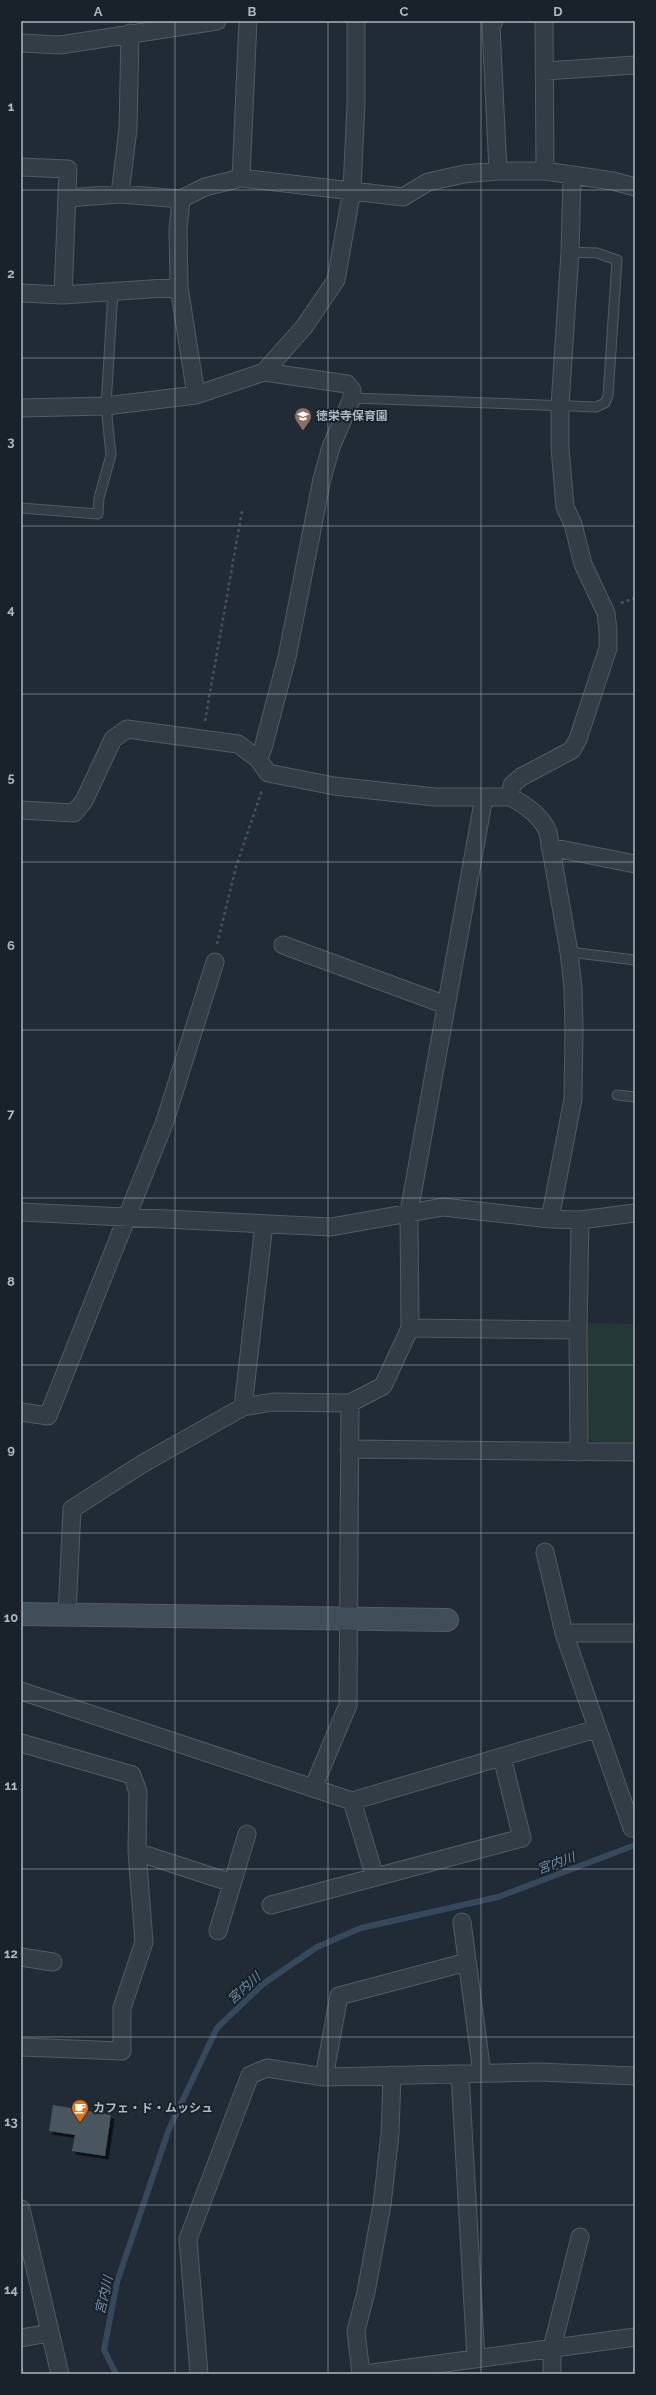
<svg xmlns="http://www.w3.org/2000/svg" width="656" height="2395" font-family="Raleway,'Noto Sans JP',sans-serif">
<defs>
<filter id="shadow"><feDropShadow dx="3.5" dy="3.5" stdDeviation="0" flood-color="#0009"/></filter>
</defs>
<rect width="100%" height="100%" fill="#202b35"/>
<!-- green -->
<path fill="#233837" d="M587 1323 635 1324V1447L598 1446 584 1434Z"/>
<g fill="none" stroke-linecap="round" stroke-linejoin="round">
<!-- stream -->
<path stroke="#34495c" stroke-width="6" d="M116 2374 104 2350 117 2282 169 2129 217 2028 263 1984 317 1947 361 1928 498 1897 635 1845"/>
</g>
<!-- building -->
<path fill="#485661" filter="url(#shadow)" d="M53 2105 111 2115 105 2156 72 2151 75 2135 49 2131Z"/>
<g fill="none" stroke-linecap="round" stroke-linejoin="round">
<!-- lane casing -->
<g stroke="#515b64" stroke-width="11">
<path id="lane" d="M352 398 596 407 605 403 608 396 617 260 597 253 570 252
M21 508 98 514 99 498 111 455 106 406 113 291
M569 952 635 960
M617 1095 635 1097"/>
</g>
<!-- street casing -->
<g stroke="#515b64" stroke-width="19">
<path id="street" d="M494 21 491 26 498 171
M544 21 545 171
M21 43 60 45 217 21
M545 71 635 65
M21 167 68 169 63 295
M241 178 248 21
M120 194 128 129 130 33
M67 198 120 194 181 199
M21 293 63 295 179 287
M196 395 179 287 178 230 181 199 205 187 241 178 403 197 428 182 464 174 498 171H545L613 181 635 187
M21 408 106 406 196 395 264 372 304 327 336 280 352 190 356 103V21
M258 759 263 748 287 657 322 479 331 447 352 398V390L347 384 264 372
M510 797 512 785 521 777 572 750 578 739 608 648V631L606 613 583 564 573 524 565 507 560 448V406L570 252 572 175
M21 810 74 813 84 801 113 739 127 729 238 744 258 759 268 773 334 786 435 797H510C525 804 542 817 548 832L569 952 573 988 574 1029 573 1099 550 1219
M550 847 635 864
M283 945 446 1005
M21 1212 331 1227 443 1207 550 1219 580 1220 635 1213
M410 1328 578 1330
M243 1407 264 1224
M21 1412 48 1416 165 1121 215 962
M349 1449 635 1452
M579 1452 578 1330 580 1220
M545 1552 564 1633 632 1828
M67 1614 72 1509 142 1464 243 1407 273 1402 350 1403 383 1386 410 1328 409 1212 484 797
M564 1633H635
M21 1691 352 1801 596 1729
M21 1743 132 1775 138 1792 137 1852 144 1942 122 2008V2051L21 2047
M313 1788 348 1705 350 1403
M352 1801 375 1877
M137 1852 232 1883
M271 1905 522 1838 502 1757
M462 1922 482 2073
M218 1931 247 1834
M21 1957 53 1962
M460 2074 476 2359
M324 2077 339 1996 467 1962
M21 2209 60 2374
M21 2338 49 2333
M199 2374 188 2239 250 2075 267 2068 324 2077 538 2072 635 2076
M361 2374 356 2331 366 2292 382 2205 390 2134 392 2075
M365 2374 635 2337
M552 2374V2348L580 2237"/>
</g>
<!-- secondary casing -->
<g stroke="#515b64" stroke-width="24">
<path id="secondary" d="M21 1614 447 1620"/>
</g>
<!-- path -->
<path stroke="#415555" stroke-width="2.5" stroke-dasharray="3 3" stroke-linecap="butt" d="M621 603 635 598
M205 721 242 511
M217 944 236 867 262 790"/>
<!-- lane -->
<use href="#lane" stroke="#333d46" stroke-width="9"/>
<!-- street -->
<use href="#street" stroke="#333d46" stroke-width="17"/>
<!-- secondary -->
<use href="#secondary" stroke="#414d59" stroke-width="22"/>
</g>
<!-- grid -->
<path fill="none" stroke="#adb8c3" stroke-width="1" stroke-opacity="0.55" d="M175 21V2374M328 21V2374M481 21V2374M21 190H635M21 358H635M21 526H635M21 694H635M21 862H635M21 1030H635M21 1198H635M21 1365H635M21 1533H635M21 1701H635M21 1869H635M21 2037H635M21 2205H635"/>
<!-- icons -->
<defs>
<g id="school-pin" transform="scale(0.9)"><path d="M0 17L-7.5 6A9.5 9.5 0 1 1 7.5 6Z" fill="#8d6e63" stroke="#19222a"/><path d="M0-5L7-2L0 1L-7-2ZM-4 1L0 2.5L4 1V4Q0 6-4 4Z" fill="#fff"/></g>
<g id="cafe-pin" transform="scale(0.9)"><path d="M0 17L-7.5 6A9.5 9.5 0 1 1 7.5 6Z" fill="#e8710a" stroke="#19222a"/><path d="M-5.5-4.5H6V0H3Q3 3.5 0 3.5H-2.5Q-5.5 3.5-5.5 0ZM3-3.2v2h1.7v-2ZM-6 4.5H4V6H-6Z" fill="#fff"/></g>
</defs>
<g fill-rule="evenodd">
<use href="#school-pin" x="303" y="416"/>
<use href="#cafe-pin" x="80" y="2108"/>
</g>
<g text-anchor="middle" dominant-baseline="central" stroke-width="4" stroke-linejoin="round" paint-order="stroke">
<!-- poi labels -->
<g font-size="12" font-weight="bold" fill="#adb8c3" stroke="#19222a" text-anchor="start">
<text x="316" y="416">徳栄寺保育園</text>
<text x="93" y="2108">カフェ・ド・ムッシュ</text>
</g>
<!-- water labels -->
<g font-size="13" font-style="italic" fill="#6f8ca6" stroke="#19222a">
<text transform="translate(556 1863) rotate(-20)">宮内川</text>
<text transform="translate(244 1988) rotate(-42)">宮内川</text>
<text transform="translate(104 2295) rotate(-77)">宮内川</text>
</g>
</g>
<!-- border -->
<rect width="656" height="2395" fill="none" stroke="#19222a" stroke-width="44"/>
<rect x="22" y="22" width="612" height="2351" fill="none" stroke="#adb8c3" stroke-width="1.5"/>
<g font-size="13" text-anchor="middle" font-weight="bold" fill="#adb8c3">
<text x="98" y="16">A</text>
<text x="252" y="16">B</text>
<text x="404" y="16">C</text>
<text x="558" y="16">D</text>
<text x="11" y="111">1</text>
<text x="11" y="278">2</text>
<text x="11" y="446">3</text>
<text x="11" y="614">4</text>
<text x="11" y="782">5</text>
<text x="11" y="950">6</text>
<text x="11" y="1118">7</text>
<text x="11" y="1286">8</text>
<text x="11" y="1454">9</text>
<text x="11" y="1622">10</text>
<text x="11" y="1790">11</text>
<text x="11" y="1958">12</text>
<text x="11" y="2126">13</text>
<text x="11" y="2294">14</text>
</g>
</svg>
